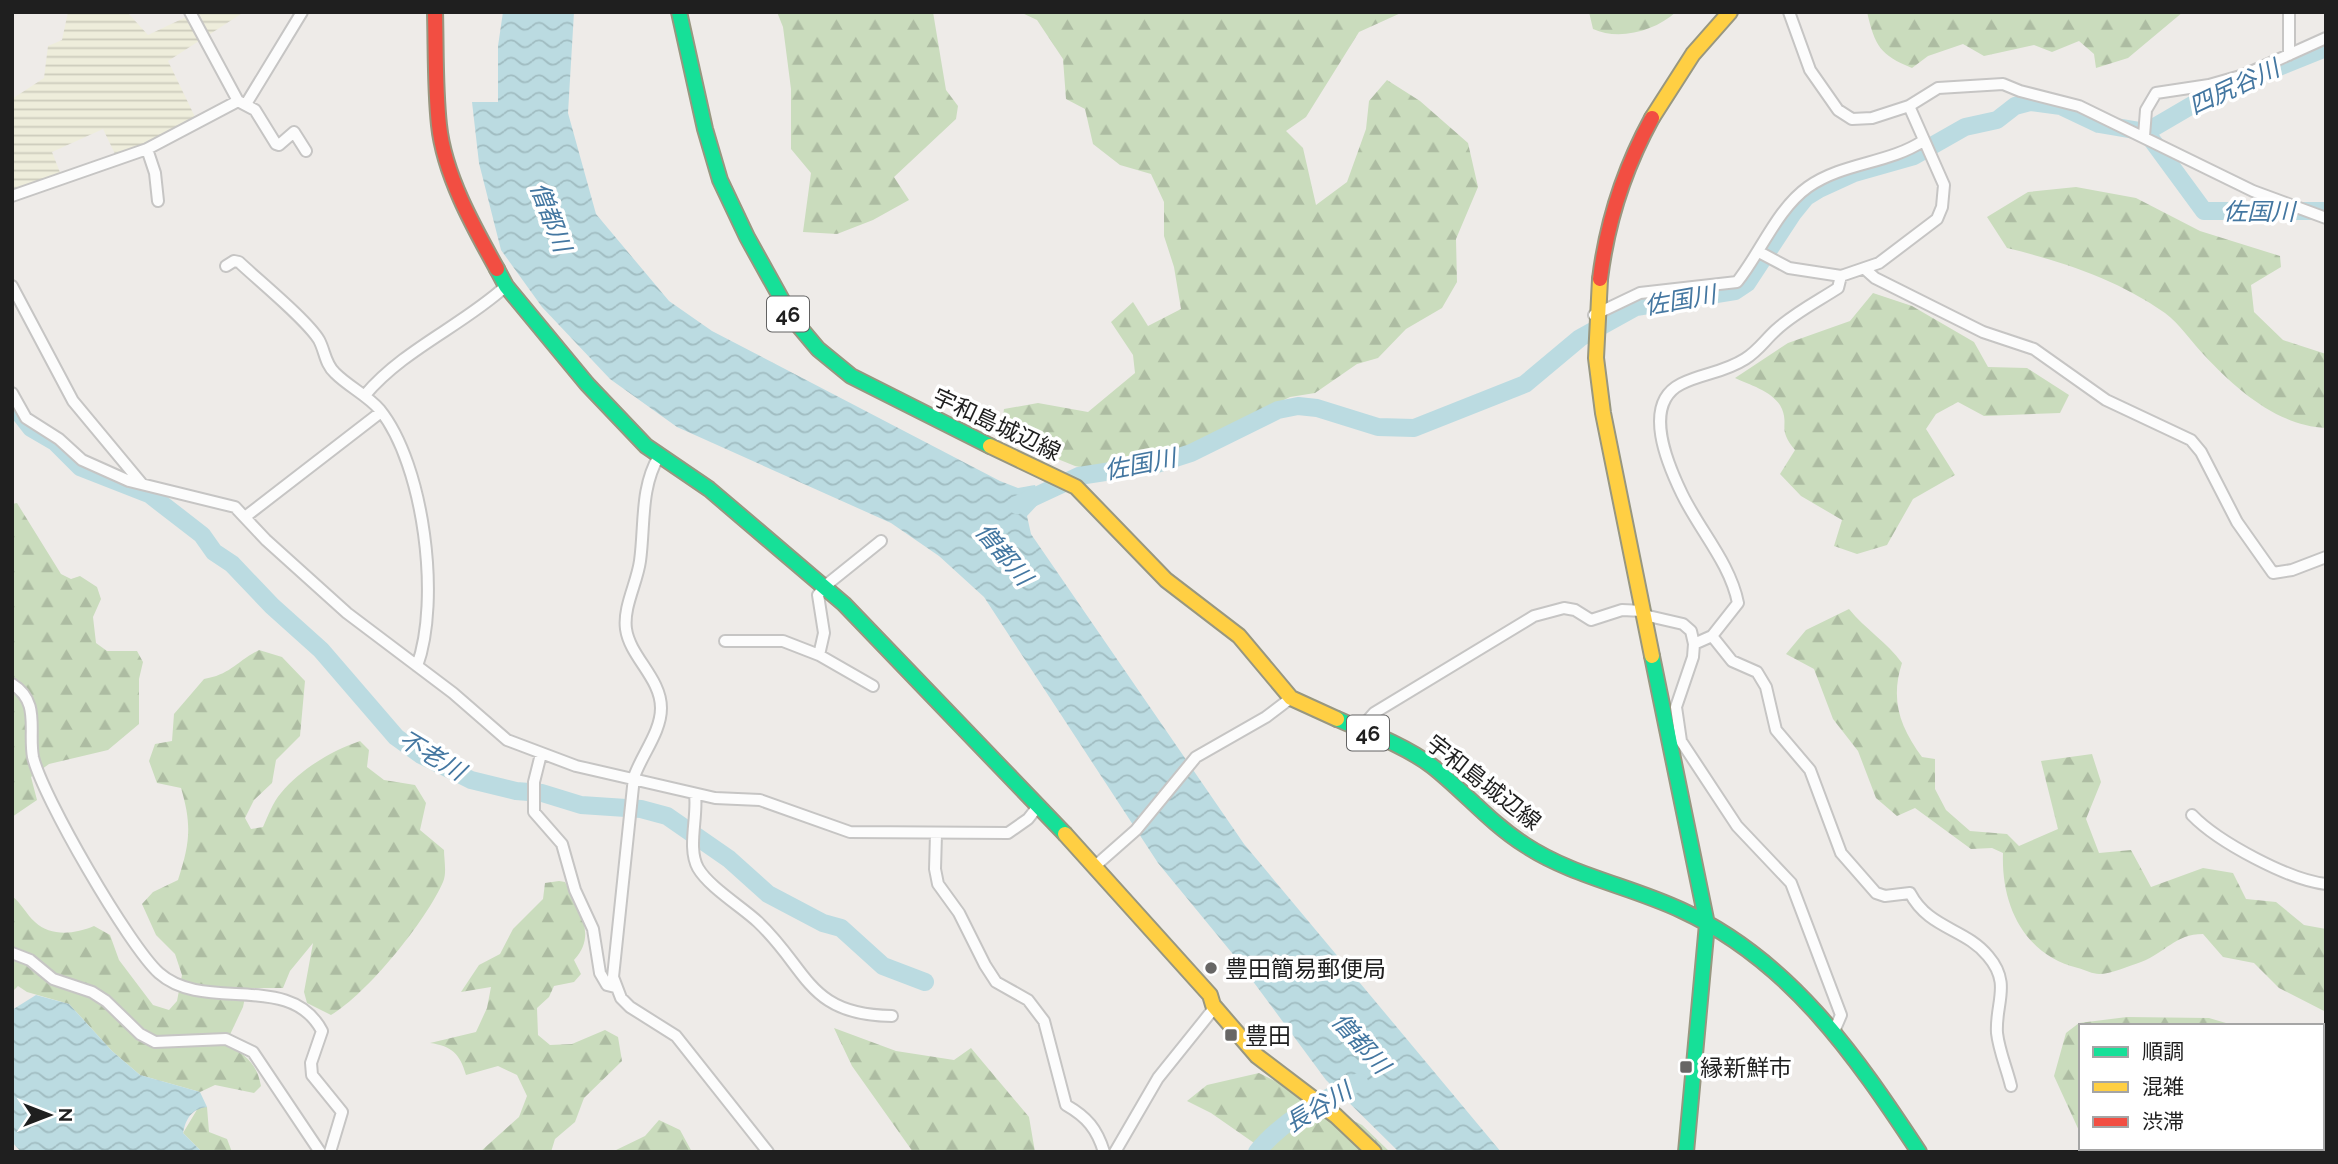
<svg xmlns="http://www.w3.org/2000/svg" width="2338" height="1164" font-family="Raleway,'Noto Sans JP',sans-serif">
<defs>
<pattern id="farmland-rules" width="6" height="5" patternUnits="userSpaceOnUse" patternTransform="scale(1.75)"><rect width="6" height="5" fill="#eeeddb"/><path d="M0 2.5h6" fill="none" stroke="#cccbbc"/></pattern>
<pattern id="forest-firs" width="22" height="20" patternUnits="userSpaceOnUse" patternTransform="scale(1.75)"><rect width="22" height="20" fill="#cadcbd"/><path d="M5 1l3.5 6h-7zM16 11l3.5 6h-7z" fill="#adbca2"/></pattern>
<pattern id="water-waves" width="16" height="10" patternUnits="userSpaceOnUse" patternTransform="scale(1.75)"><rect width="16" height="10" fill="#bbdbe1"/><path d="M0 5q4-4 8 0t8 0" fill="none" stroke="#a0bcc1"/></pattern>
</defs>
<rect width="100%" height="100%" fill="#eeebe8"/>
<!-- farmland -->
<path fill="url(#farmland-rules)" d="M68 12H127L148 35 186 17 199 41 168 61 196 119 156 141 153 138 147 142 149 145 116 156 103 129 52 152 61 175 12 192V99L44 78 48 46 62 40Z
M195 12H244L207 36Z"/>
<!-- forest -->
<path fill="url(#forest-firs)" d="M777 12H933L946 90 958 106 956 119 894 177 909 200 873 220 837 234 803 232 811 173 791 149V89L783 27Z
M1020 12H1403L1359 32 1306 117 1286 131 1303 148 1316 205 1347 182 1366 129 1369 101 1387 80 1420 101 1468 143 1478 187 1456 239 1457 282 1442 308 1406 329 1378 358 1357 364 1315 393 1290 397 1129 476 1075 466 1023 445 1001 430 1004 409 1038 403 1088 412 1135 373 1133 355 1111 322 1133 302 1148 326 1181 309 1174 267 1164 236V202L1151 174 1120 165 1093 144 1085 109 1066 99 1063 59 1037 20Z
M1589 12H1676C1655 31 1619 41 1593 29Z
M1867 12H2183L2128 58 2096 68 2094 54 2079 41 2052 52 2034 45 1984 56 1963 44 1928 56 1912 68C1880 55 1875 46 1867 12Z
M2076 187 2136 198 2200 231 2280 256 2281 267 2251 285 2254 312 2283 340 2326 354V428C2278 426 2237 390 2205 356 2192 343 2180 324 2165 313 2119 280 2061 261 2007 248L1987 217 2028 192Z
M1873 293 1912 306 1974 342 1988 367 2027 368 2069 395 2060 413 1984 416 1958 402 1936 414 1926 429 1955 475 1913 499 1887 545 1857 554 1834 546 1842 520 1801 496 1780 474 1795 450C1777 428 1789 427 1782 409 1775 392 1750 385 1735 378L1788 343 1850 321Z
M17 503 61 574 71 579 80 576 97 587 101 599 93 617 96 643 107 651H137L143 662 139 679V724L108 750 49 764 31 777 37 800 12 817V504Z
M1849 609C1865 629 1887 642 1902 663 1890 700 1900 727 1922 757L1935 759V789L1946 810 1970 831 2007 834 2019 846 2058 829 2041 761 2092 754 2101 782 2086 819 2099 853 2131 850 2151 887 2203 868 2233 873 2246 899 2276 902 2304 925 2326 929V1012L2279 988 2254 963 2223 957 2203 934C2175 934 2165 953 2141 962 2129 966 2111 974 2099 974 2093 974 2085 970 2078 968 2024 955 2001 905 2003 853L1992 848 1971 849 1915 808 1897 816 1876 798 1858 751 1833 719 1814 669 1786 654 1806 630Z
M259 650 282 657 305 681 300 736 276 760 272 783 254 800 245 818 251 829 263 827C268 816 273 802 281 793 301 769 331 751 360 741L369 750 367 767 384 780 415 785 426 803 420 830 444 850C444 859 447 874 443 882 426 921 367 994 331 1015L307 1003 304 992 313 943 290 971 283 988H247L243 1007 226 1043C245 1055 257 1063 261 1086L254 1093 215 1085 200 1092 140 1075 112 1051 69 1004 27 992 18 986 12 992V896C22 904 26 914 35 922 51 937 75 934 94 926L110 935 119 960 153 1005 169 1010 177 1001 182 975 175 954 156 935 142 904 153 892 178 880C190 843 192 825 181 788L157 783 149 761 155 744 172 741 174 714 204 679C230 675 236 662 259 650Z
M559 881 565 882C578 910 598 934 574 960L581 974 574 982 554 986 549 997 537 1008 538 1035 550 1045 572 1044 605 1030 618 1037 622 1061 584 1098 575 1122 555 1139 551 1152H480L519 1117 527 1096 517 1075 498 1066 466 1075C460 1054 452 1046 430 1043L476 1032 487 1008 491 987 461 992 479 965 500 954 513 929 543 899 545 883Z
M2127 1017 2209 1018 2236 1026H2081V1135L2054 1076 2066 1033 2079 1023Z
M834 1028 896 1051 954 1060 971 1048 1029 1117 1035 1152H913L852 1066Z
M2322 1043H2326V1152H2088L2087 1148H2322Z
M1259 1073 1362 1125 1390 1152H1267L1211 1113 1187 1101 1207 1085Z
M207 1107 209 1132 227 1139 232 1152H202L183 1133 198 1108Z
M659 1120 680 1130 692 1152H612L645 1136Z"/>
<!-- water -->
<path fill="url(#water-waves)" d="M503 12H574L568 113 596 214 669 301 712 331 1000 481 1018 488 1035 485 1041 501 1027 516 1031 534 1244 844 1501 1152H1399L1326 1080 1232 953 1158 863 984 597 939 556 891 523 677 427 610 379 542 307 501 250 479 163 472 102H498V46Z
M36 995 69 1004 112 1051 140 1075 200 1092 207 1107C191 1109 186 1119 183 1133L202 1152H21L12 1142V1010Z"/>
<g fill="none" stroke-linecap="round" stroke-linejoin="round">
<!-- river -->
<path stroke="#bbdbe1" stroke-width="18" d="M2146 132 2211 94 2326 48
M17 410 31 428 55 442 80 467 149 494 202 535 214 552 232 564 272 606 321 650 396 737 421 755 471 780 516 791 542 793 581 805 641 809 667 816 729 859 768 894 823 923 841 928 883 966 925 982
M1017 505 1079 476 1157 464 1191 453 1278 410 1298 406 1317 408 1378 427 1414 428 1525 384 1580 338 1636 307 1735 291 1747 283 1793 213 1806 197 1819 189 1854 173 1914 156 1965 127 1997 120 2015 106 2030 102 2061 106 2099 124 2146 132 2204 211H2326
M1257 1152C1283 1119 1323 1100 1359 1082"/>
<!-- street casing -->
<g stroke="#c6c5c4" stroke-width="14">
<path id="street" d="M190 12 238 101 255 110 276 144 279 145 294 132 306 151
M1789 12 1810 70 1838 110 1852 119 1872 118 1909 106 1938 88 2003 84 2020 91 2079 106 2253 191 2326 218
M2289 12V55
M246 104 302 12
M2144 136 2146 110 2156 93 2209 85 2244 75 2326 38
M147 149 155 173 158 201
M12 196 147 149 238 101
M1759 252 1789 268 1841 276 1879 263 1937 219 1942 207 1944 185 1909 106
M226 266 234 261 239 262C258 280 307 320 319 340 325 351 325 364 335 373 349 387 367 395 380 410 424 465 441 600 417 666
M1866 270 1875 278 1983 332 2034 349 2106 400 2191 440 2201 452 2237 522 2273 573 2292 570 2326 557
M12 286 73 401 142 484
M1594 315 1640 293 1737 282C1761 252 1777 209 1808 187 1844 162 1888 164 1923 141
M12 393 26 418 59 439 82 460 129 481 235 507 266 540 347 613 453 693 507 740 576 766 715 798 760 800 850 832 1008 833 1028 819 1039 805
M365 395C404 349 462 326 506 286
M659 456C640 488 645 525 640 561 637 583 623 607 626 629 630 657 661 678 661 708 661 732 642 754 634 777L613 977 621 998 630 1007 676 1036 768 1152
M245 517 381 412
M1644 615 1683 624 1691 631 1694 644 1693 657 1676 707 1681 741 1737 826 1791 883 1841 1015 1835 1029
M1712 636 1732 661 1757 672 1766 687 1776 730 1810 770 1841 853 1876 893 1885 896 1910 893C1929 929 1965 928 1988 956 2012 984 1995 1003 1997 1033 1999 1051 2007 1069 2011 1086
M725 641H783L819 655 873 686
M1694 644 1712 636 1738 603C1730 563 1700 531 1682 494 1668 465 1641 404 1681 384 1703 373 1723 373 1745 359 1758 351 1765 340 1776 330 1794 313 1818 301 1838 288L1841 276
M819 655 824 633 818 595 825 586 881 541
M12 684C41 702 28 730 33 757 42 796 129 946 159 973 205 1014 290 970 322 1031L311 1063 312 1075 342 1112 330 1152
M1360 729 1374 713 1534 616 1564 608 1575 610 1591 620 1622 610 1643 611
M541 754 534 782V812L562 844 575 890 593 929 600 973 607 985 615 987
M695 794C698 817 687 848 698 868 709 887 742 907 758 922 809 970 807 1015 892 1016
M2192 815C2218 842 2289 880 2326 884
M936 834 935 869 938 884 959 913 985 965 996 982 1028 1000 1044 1021 1066 1105C1087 1117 1097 1129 1104 1152
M1094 867 1136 830 1196 757 1266 717 1291 698
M12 953 30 960 53 979 92 992 106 1001 140 1034 155 1042 226 1039 253 1052 320 1152
M1115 1152 1158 1078 1211 1012 1213 1005"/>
</g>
<!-- fast casing -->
<g stroke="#989780" stroke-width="18">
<path id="fast" d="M679 12 705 129 720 180 747 237 792 318 818 349 851 376 990 446
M497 269 506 286 587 384 646 446 709 489 844 604 1065 834
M1652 656 1707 924 1686 1152
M1337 719C1370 733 1404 745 1432 766 1464 791 1490 823 1525 845 1572 876 1630 886 1681 910 1790 960 1855 1055 1919 1152"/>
</g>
<!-- slow casing -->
<g stroke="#989780" stroke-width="18">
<path id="slow" d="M1652 118 1693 54 1730 12
M1600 279 1596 358 1603 413 1652 656
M990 446 1076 487 1166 580 1239 636 1291 698 1337 719
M1065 834 1210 995 1213 1005 1257 1056 1336 1116 1374 1152"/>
</g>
<!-- jam casing -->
<g stroke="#989780" stroke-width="18">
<path id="jam" d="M435 12C436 49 435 88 439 125 444 174 473 226 497 269
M1600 279C1607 222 1624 169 1652 118"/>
</g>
<!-- street -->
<use href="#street" stroke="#fcfcfc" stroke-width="10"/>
<!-- fast -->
<use href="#fast" stroke="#16e098" stroke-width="14"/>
<!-- slow -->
<use href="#slow" stroke="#ffcf43" stroke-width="14"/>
<!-- jam -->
<use href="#jam" stroke="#f24e42" stroke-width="14"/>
</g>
<!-- markers -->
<g fill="#676665" stroke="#fff" stroke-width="2.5">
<circle cx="1211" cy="968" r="7"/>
<rect x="1224" y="1028" width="14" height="14" rx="3.5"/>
<rect x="1679" y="1060" width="14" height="14" rx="3.5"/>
</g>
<g text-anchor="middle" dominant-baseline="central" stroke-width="7" stroke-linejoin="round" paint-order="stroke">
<!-- shield labels -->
<g fill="#fff" stroke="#626262" stroke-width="2">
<rect x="767" y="296.5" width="42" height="35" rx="5"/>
<rect x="1347" y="715.5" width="42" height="35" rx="5"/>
</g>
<g font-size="21" font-weight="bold" fill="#1f1f1f">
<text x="788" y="314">46</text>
<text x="1368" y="733">46</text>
</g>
<!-- street labels -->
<g font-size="23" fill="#1f1f1f" stroke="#fff">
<text transform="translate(997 424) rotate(25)">宇和島城辺線</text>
<text transform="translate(1484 782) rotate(38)">宇和島城辺線</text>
</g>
<!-- poi labels -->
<g font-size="23" fill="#1f1f1f" stroke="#fff" text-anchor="start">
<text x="1225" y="968">豊田簡易郵便局</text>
<text x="1245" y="1035">豊田</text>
<text x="1700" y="1067">縁新鮮市</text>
</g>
<!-- water labels -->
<g font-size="24" font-style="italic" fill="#4477a1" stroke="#fff">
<text transform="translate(2234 87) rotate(-25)">四尻谷川</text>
<text x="2259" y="211">佐国川</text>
<text transform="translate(551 217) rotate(69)">僧都川</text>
<text transform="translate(1680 300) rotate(-10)">佐国川</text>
<text transform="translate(1140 464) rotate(-11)">佐国川</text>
<text transform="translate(1004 554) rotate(50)">僧都川</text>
<text transform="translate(432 755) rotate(31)">不老川</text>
<text transform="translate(1361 1043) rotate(48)">僧都川</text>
<text transform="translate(1318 1107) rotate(-31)">長谷川</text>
</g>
</g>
<!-- border -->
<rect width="2338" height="1164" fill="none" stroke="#1f1f1f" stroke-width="28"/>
<!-- legend -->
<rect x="2079" y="1024" width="245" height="126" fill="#ffffff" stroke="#a5a5a5" stroke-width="2"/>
<rect x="2093" y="1047" width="35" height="10" fill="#16e098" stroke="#a5a5a5" stroke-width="2"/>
<text x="2142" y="1059" font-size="21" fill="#1f1f1f">順調</text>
<rect x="2093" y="1082" width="35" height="10" fill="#ffcf43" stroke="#a5a5a5" stroke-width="2"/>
<text x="2142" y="1094" font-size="21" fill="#1f1f1f">混雑</text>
<rect x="2093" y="1117" width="35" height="10" fill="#f24e42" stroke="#a5a5a5" stroke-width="2"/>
<text x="2142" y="1129" font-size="21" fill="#1f1f1f">渋滞</text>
<!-- north arrow -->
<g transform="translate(49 1115) rotate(90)" stroke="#ffffff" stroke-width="5" paint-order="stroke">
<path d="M0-5L12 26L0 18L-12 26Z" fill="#1f1f1f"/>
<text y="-10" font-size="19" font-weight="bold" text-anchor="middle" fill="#1f1f1f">N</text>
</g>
</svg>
